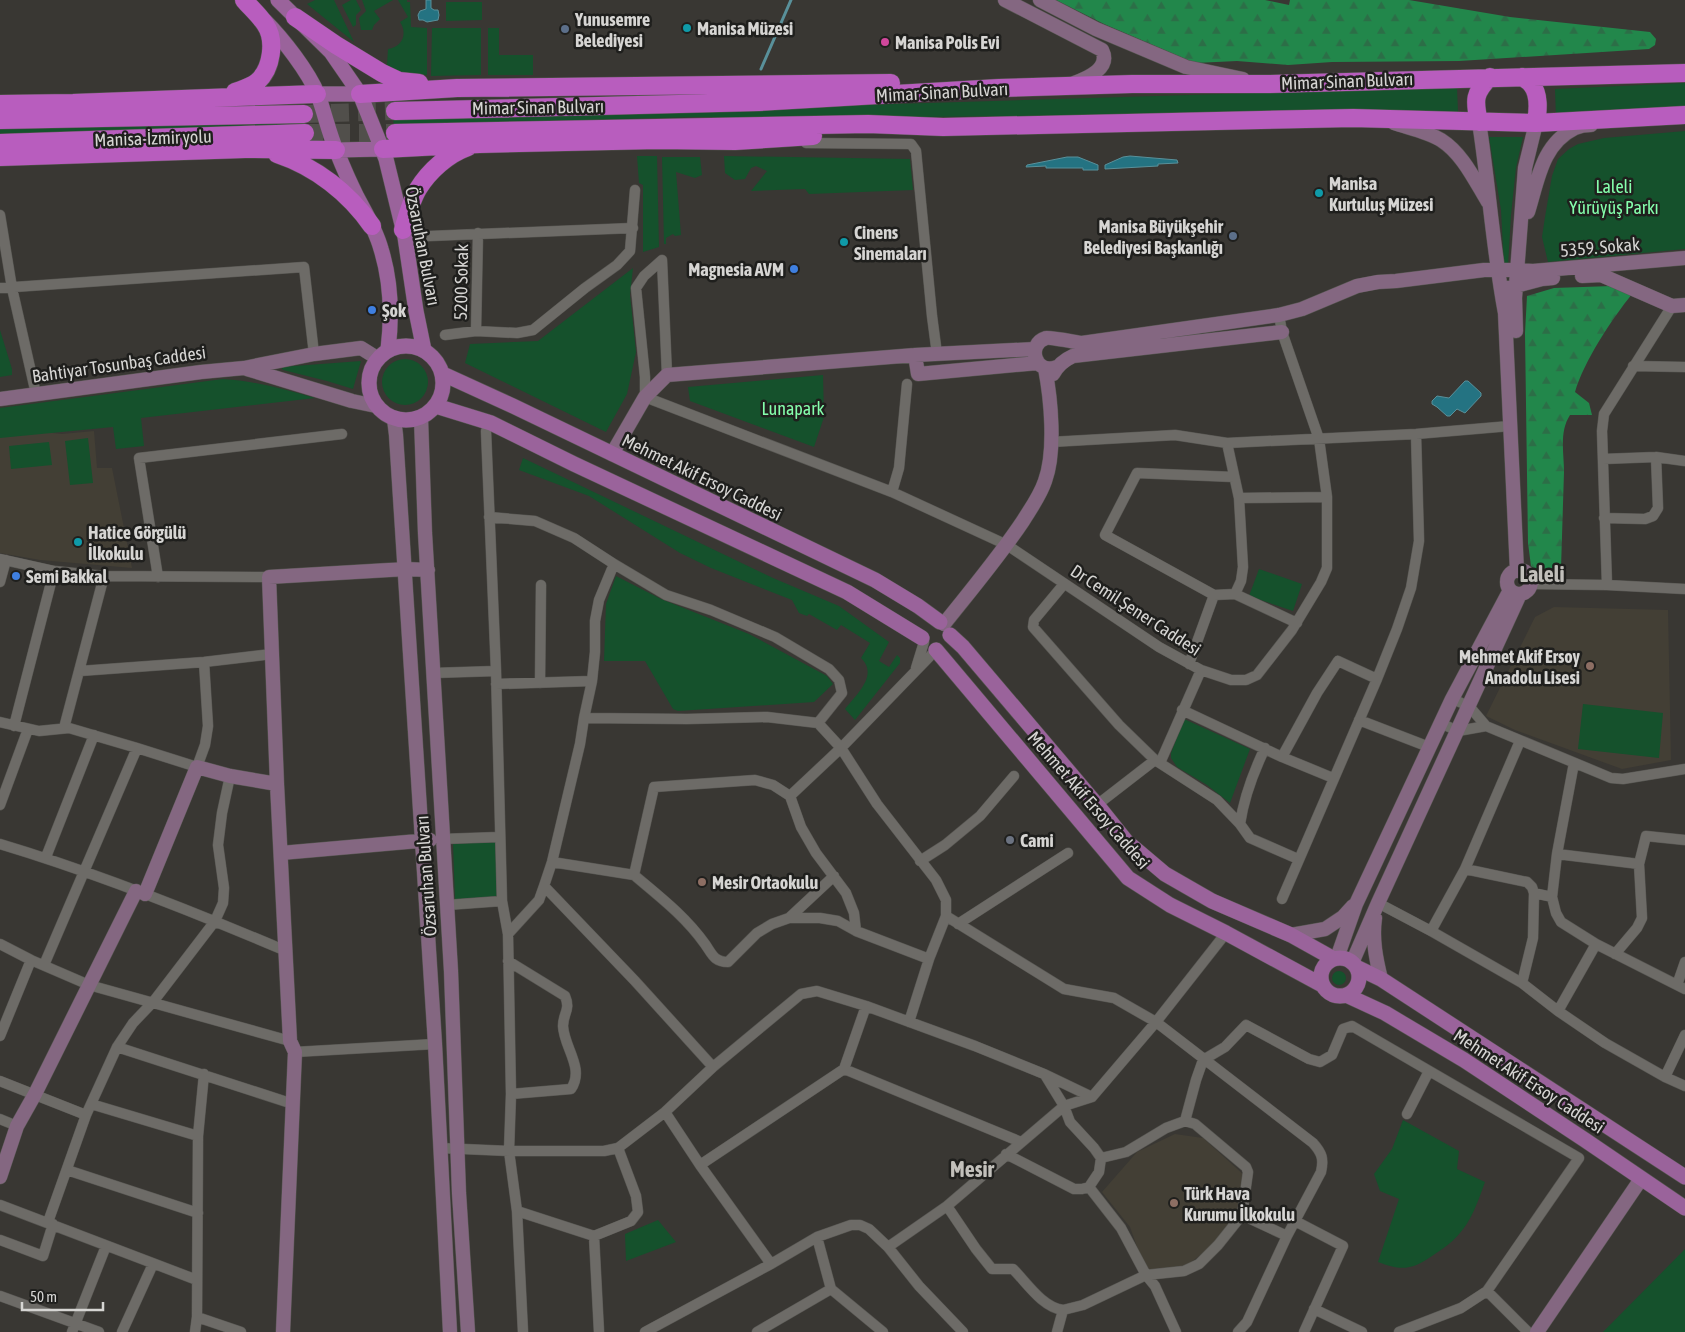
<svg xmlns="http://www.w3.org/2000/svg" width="1685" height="1332" font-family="'Asap Condensed',sans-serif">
<defs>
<pattern id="forest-firs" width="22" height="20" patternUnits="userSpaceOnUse" patternTransform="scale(1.25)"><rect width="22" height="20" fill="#22874b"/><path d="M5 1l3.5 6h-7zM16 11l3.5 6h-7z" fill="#2c6e47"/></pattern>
</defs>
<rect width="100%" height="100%" fill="#393733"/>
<!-- built -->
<path fill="#433f35" d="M0 428 62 434 94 431 97 468H112L132 568 40 560 0 553Z
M1554 607 1668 610 1671 760 1622 769 1515 730 1486 716 1535 617Z
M1175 1134 1203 1138 1245 1176 1236 1214 1220 1239 1184 1268 1146 1272 1130 1227 1102 1192 1137 1152Z"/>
<!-- green -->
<path fill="#15512c" d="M315 0H334L354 42 307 4Z
M351 0H356L361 10 356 15V25L353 27 342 5Z
M362 0H393L374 11 380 19 374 25 372 30H361L359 18 366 11Z
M398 0H407V2H410L411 27 427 28V75L400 72 387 65 388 49C402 47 408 34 400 22L408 17Z
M446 2H482V20L446 21Z
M432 28H481V75L431 76Z
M488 28H499V55H533V75H488Z
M1685 83V108L1556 117 1555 89Z
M1457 87 1458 112 913 117H695L394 125 393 119Z
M305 120 306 127 0 134V127Z
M1685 131V249L1548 262 1542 237 1545 217 1552 176 1558 159 1569 149 1578 144 1604 138Z
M1489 137H1523L1516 168 1511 215 1508 266H1504L1501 210Z
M637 156H657L659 247 643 252V185L639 183Z
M724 156 910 159 913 190 809 194 805 189 751 191 767 171 756 166 751 168 745 179 735 180 725 173Z
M662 157H700L702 175 695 178 676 172 681 235 675 236 673 234 666 238V244H664Z
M633 268 630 295 636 352 627 394 606 432 465 363 470 344 538 341Z
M0 330 12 369V375L0 377Z
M382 382a23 23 0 1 1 46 0a23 23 0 1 1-46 0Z
M361 361 353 389 327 381 283 370 281 367Z
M823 375 824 417 814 447 690 401 688 387Z
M223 379C255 381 284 389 315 398L141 418 144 446 116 449 113 427 0 438V408Z
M88 438 93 483 70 485 65 441Z
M49 442 52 465 11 469 9 446Z
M523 458 773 578 839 606 889 642 879 661 889 667 897 655 900 658V663L855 720 845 709C856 695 879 675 861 658L870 643 841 625 837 630 809 614 807 616 799 613 792 600 711 568 680 553 589 496 519 470Z
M1259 569 1302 584 1293 611 1249 596Z
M616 576 661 599 749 634 827 676 833 684 814 702 678 711 673 709 645 661H604L606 604Z
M1583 704 1663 713 1659 758 1578 749Z
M1184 719 1250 749 1230 803 1207 785 1177 767 1171 758V753Z
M496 842 498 896 455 901 453 843Z
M1332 978a7 7 0 1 1 14 0a7 7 0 1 1-14 0Z
M1403 1120 1459 1151 1457 1169 1485 1182C1472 1218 1466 1235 1432 1256 1412 1270 1401 1271 1378 1262L1399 1199 1380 1191 1374 1174 1392 1149Z
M658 1220 676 1242 626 1261 625 1234Z
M1685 1249V1332H1603Z"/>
<!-- forest -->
<path fill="url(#forest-firs)" d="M1056 0H1265L1289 5 1290 0H1409L1510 17 1650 32 1656 39 1655 45 1649 49 1459 61 1332 62 1288 65 1237 61 1195 63 1104 24Z
M1612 286 1632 294C1612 319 1584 361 1575 392L1589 403 1592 415H1570C1559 432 1564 453 1564 472 1563 504 1562 536 1561 568L1554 576 1539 574 1531 566 1528 543 1525 333 1527 296 1554 288Z"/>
<!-- water -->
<path fill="#247382" stroke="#59909a" d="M426 0H431V8L434 10H438L439 15 438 20 427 22 423 20H419L418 15 420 11 426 9Z
M1130 156 1177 160 1178 163 1158 164V166L1105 169V165L1123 157Z
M1067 157H1078L1098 165V170H1083V168H1046V166L1026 167 1027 165Z
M1465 381H1468L1481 393V396L1465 413 1457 409 1450 416H1447L1437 407 1432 404V401L1437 396 1449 398Z"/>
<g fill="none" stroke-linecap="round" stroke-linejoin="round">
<!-- stream -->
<path stroke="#59909a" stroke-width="3" d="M761 69 791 0"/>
<!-- highway-tunnel -->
<path stroke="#514f4b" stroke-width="18" stroke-dasharray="18 9" stroke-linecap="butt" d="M304 114 395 111
M305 133H395"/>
<!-- street casing -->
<g stroke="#575652" stroke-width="11">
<path id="street" d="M806 143 911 144 916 151 932 316 937 354
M0 215 12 288 36 394
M405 237 633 228
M662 260 644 276 636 288 645 377V397L892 492 1007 545 1159 647 1201 670 1231 680H1246L1257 675 1292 630 1321 582 1327 568V497L1319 439 1282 332 1279 315
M662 260 667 375
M0 288 304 267 314 354
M476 331 478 233
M445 335 476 331 517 333 533 330 585 288 617 265 630 251 635 190
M1633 366 1685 367
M486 431 496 671 502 901 508 934
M1051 442 1175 435 1227 443
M1603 459 1656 457 1685 461
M892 492 899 468 907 384
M1239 498 1327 497
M489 517 535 521 574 538 614 564 666 595 711 610 775 637 829 669 839 680 842 693 818 723
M1604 518 1645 519 1653 516 1658 508 1656 457
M0 559 54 571 104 576 269 577
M158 577 139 458 342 434
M0 582 6 560
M1064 584 1034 620 1033 627 1119 725 1155 760 1217 800 1240 824 1250 838 1298 859
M1531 584 1607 585 1685 589
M1607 585 1602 431 1604 414 1672 306
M1235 594 1297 623
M1214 595 1105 535 1137 473 1234 477
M1189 664 1214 595 1235 594 1241 581 1243 567 1239 498 1227 443 1416 434 1510 426
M916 668 924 642
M80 671 204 662 272 654
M433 673 496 671
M540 683 541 585
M496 684 592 681
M1452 699 1469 706 1486 726 1611 778 1623 779 1685 769
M1182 710 1282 757 1333 778
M584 718 592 681 595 652V621L599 600 614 564
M1359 720 1429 747
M0 722 39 731 69 728 137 748 197 767 205 745 208 726 204 662
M1440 723 1458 731 1486 726
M14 726 54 571
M64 728 104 576
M1282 757 1317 693 1338 661 1377 679
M1160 763 1201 670
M1574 763 1557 854 1552 897 1556 913 1561 922 1596 944 1685 989
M790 796 841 748 936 650
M0 805 28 729
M1098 806 1102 801 1155 760
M1240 824C1244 797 1253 773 1265 748
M442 839 499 837
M0 844C97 873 192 911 286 951
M1557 854 1639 864
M46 857 94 735
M920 861 945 845 980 816 1014 776
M552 862 634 875
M1465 869 1527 882 1532 887 1534 893 1552 897
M544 886 635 981 713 1067
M1282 899 1377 679 1397 629 1411 588 1419 541 1416 434
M1378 903 1431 931 1522 983 1558 1011 1605 1043 1665 1077 1685 1086
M447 905 502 901
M946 916 1064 989 1114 998 1156 1022 1313 1143C1322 1153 1324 1159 1321 1172L1287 1236 1247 1322 1238 1332
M789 918 834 876
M958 924 1068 853
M856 931 854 913 846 893 816 853 801 827 790 796 773 785 755 780 654 787 634 875C660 897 685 916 705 944 712 954 714 962 728 962L757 933 772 924 789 918H820L838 921 856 931 929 959
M1431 931 1465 869 1520 741
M0 944 31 960 89 985 290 1041
M1615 954 1637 928 1642 918 1639 864 1646 836 1685 840
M508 961 565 996C571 1010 563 1013 563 1026 564 1048 585 1068 571 1089L511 1094
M44 965 137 748
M1522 983 1533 938 1534 893
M1677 985 1685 962
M1558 1011 1596 944
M0 1036 31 960
M117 1047 293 1104
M295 1052 435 1044
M844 1069 1021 1142
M1045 1075 1064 1106 1070 1122 1094 1148 1101 1158
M1665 1077 1685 1035
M0 1081 86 1115
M91 1104 198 1136
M665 1112 700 1165 771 1264
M1407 1114 1429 1071
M0 1119 17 1126
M440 1148 509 1151H604L618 1148 665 1112 713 1067 801 994 817 991 866 1006 975 1046 1044 1074 1092 1097
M1006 1154 1074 1189H1082L1089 1187 1099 1172 1101 1158 1126 1152 1166 1128 1185 1121
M700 1165 844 1069 866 1006
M67 1170 198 1213
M1089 1187 1121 1228 1146 1275 1155 1286 1176 1332
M0 1205 197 1280
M947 1206 976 1249 992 1269H1013C1027 1283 1042 1307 1063 1310
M517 1211 594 1236 631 1221 638 1212 636 1196 618 1148
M1242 1215 1287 1236
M1295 1221 1343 1246 1304 1332
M48 1222 86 1115 117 1047 133 1023 153 1002 215 921 223 903 224 888 218 845 222 813 230 776
M594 1236 599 1332
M817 1237 831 1289 883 1332
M0 1240 43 1256 53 1224
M888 1247 947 1206 1064 1106 1092 1097 1156 1022 1226 933
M1487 1291 1528 1332
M0 1296 99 1332
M1314 1309 1362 1332
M197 1317 241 1332
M72 1332 106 1246
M122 1332 153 1264
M195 1332 197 1317 198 1136 204 1074
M523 1332 517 1211 509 1151 511 1094 508 934 539 900 544 886 552 862 580 744 584 718 687 719 767 717 818 723 841 748 877 804 936 880 946 900V916L929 959 909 1022
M645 1332 771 1264 817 1237 851 1225H860L869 1229 888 1247 919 1286 963 1332
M757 1332 831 1289
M1057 1332 1063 1310 1083 1305 1146 1275 1184 1271 1199 1264 1218 1245 1242 1215 1248 1172 1246 1167 1195 1124 1185 1121 1196 1080 1203 1060 1225 1047 1246 1025 1309 1059 1320 1062 1332 1055 1343 1029 1352 1026 1579 1158 1487 1291 1461 1308 1399 1332"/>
</g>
<!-- secondary casing -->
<g stroke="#575652" stroke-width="15">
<path id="secondary" d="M1005 0 1102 50C1111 68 1088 78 1074 83
M1040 0 1096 29 1186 67 1243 79
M1479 122C1489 186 1493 250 1505 313L1517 571
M1394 123C1409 128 1428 132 1441 140 1463 154 1475 181 1488 202
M1528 212C1538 180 1542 144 1575 128 1580 126 1586 125 1591 125
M1582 276 1601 275 1672 306 1685 305
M1508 288 1542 279 1553 278
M1516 331 1515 298 1525 168 1536 123
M915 355 918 374 1038 363
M1057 367C1035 376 1026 344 1046 338 1050 337 1075 342 1082 343L1279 315 1302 309 1357 286 1378 282 1396 281 1484 270H1517L1533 271 1685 258
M247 369 352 401 376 406
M1053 374C1058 365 1064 360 1073 356L1282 332
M0 399 201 372 244 368 314 354 361 348 377 358
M421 418 425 533 451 971 459 1193 468 1332
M394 419 396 435 435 1044 450 1332
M612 454 645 397 667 375 915 355 1035 349
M1507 582a12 12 0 1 1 24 0a12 12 0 1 1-24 0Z
M944 624C971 590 999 557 1023 521 1031 508 1040 496 1045 481 1056 451 1051 399 1045 368
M281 853 430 840
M145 894 197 767 230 776 277 784
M1375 918C1372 939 1376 959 1381 979
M1291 935 1325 929 1343 917 1353 906
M1337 958 1356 904 1452 699 1510 590
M1352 963 1378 903 1520 594
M0 1177 17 1126 35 1094 136 891
M283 1332 295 1052 290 1041 277 784 269 577 406 569 428 570
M1537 1332 1641 1179"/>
</g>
<!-- primary casing -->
<g stroke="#575652" stroke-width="16">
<path id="primary" d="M278 0 331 52 360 94 386 159 405 237 416 311 424 350
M265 21C283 39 308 71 318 95 325 114 329 134 337 152 343 167 350 183 357 197 366 214 376 230 381 249 391 281 392 317 388 350
M317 94H360
M336 150 383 149
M369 383a37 37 0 1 1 74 0a37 37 0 1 1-74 0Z
M443 374 513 406 875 580 918 606 940 622
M436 406 491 423 574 464 847 592 922 638
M950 635 963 647 1098 806 1126 841 1165 874 1212 901 1291 935 1334 959
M936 650 1128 878 1170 905 1226 933 1322 985
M1321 977a19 19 0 1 1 38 0a19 19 0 1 1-38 0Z
M1356 967 1381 979 1685 1177
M1346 995 1385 1013 1464 1060 1585 1140 1685 1208"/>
</g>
<!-- highway casing -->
<g stroke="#575652" stroke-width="19">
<path id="highway" d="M295 17 336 45 382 73 399 81 419 83
M1522 77C1525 79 1529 81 1531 84 1540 94 1538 111 1536 123
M235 92C243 89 251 87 257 82 272 69 276 40 265 24 259 15 251 8 244 0
M360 94 457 88 891 83
M0 104 73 103 317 94
M395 111 759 102 999 88 1132 84H1268L1685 73
M0 120 304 114
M1479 122C1474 100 1474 93 1490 77
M395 133 868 124 943 127 1353 118 1536 123 1685 115
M0 143 305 133
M383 149 479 144 658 140 735 141 813 136
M277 154C316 167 349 193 372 226
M0 157 245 149 336 150
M403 230C407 216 411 201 418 189 429 171 448 154 468 147"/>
</g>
<!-- street -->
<use href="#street" stroke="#6d6b67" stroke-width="10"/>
<!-- secondary -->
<use href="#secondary" stroke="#846781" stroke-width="14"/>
<!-- primary -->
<use href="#primary" stroke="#9a639b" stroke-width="15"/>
<!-- highway -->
<use href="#highway" stroke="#b85dbe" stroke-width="18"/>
</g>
<!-- markers -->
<g fill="#0f9aa8" stroke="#1f1f1d" stroke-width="2">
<circle cx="687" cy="28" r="5"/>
<circle cx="1319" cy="193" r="5"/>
<circle cx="844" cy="242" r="5"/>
<circle cx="78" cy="542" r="5"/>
</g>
<g fill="#5c6f8a" stroke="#1f1f1d" stroke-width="2">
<circle cx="565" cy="29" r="5"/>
<circle cx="1233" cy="236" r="5"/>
</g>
<circle fill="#d1479c" stroke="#1f1f1d" stroke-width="2" cx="885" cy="42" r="5"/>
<g fill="#3f7fe0" stroke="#1f1f1d" stroke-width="2">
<circle cx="794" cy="269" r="5"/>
<circle cx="372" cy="310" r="5"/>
<circle cx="16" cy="576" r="5"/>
</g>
<g fill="#8d6e63" stroke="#1f1f1d" stroke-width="2">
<circle cx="1590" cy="666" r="5"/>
<circle cx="702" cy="882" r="5"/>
<circle cx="1174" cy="1203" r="5"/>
</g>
<circle fill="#6b7280" stroke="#1f1f1d" stroke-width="2" cx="1010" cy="840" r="5"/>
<g text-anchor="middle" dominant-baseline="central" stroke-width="5" stroke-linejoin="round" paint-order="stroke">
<!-- poi labels -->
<g font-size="18" font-weight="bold" fill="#d6d5d3" stroke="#1f1f1d" text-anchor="start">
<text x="575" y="19">Yunusemre<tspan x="575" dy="21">Belediyesi</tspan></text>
<text x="697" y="28">Manisa Müzesi</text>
<text x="895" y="42">Manisa Polis Evi</text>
<text x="1329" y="183">Manisa<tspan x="1329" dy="21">Kurtuluş Müzesi</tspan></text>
<text x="1223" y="226" text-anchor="end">Manisa Büyükşehir<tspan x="1223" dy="21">Belediyesi Başkanlığı</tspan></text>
<text x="854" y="232">Cinens<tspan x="854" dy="21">Sinemaları</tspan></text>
<text x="784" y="269" text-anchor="end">Magnesia AVM</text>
<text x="382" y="310">Şok</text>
<text x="88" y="532">Hatice Görgülü<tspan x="88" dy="21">İlkokulu</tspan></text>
<text x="26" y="576">Semi Bakkal</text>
<text x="1580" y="656" text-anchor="end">Mehmet Akif Ersoy<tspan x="1580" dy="21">Anadolu Lisesi</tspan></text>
<text x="1020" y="840">Cami</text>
<text x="712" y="882">Mesir Ortaokulu</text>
<text x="1184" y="1193">Türk Hava<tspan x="1184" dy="21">Kurumu İlkokulu</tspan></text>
</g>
<!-- street labels -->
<g font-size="18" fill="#d6d5d3" stroke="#1f1f1d">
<text transform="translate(1347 81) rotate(-2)">Mimar Sinan Bulvarı</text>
<text transform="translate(942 92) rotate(-3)">Mimar Sinan Bulvarı</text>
<text transform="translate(538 107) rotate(-1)">Mimar Sinan Bulvarı</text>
<text transform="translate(153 138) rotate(-2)">Manisa-İzmir yolu</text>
<text transform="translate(423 246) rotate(79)">Özsaruhan Bulvarı</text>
<text transform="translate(1600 247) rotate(-5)">5359. Sokak</text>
<text transform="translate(461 282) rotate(-89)">5200 Sokak</text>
<text transform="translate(119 364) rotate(-8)">Bahtiyar Tosunbaş Caddesi</text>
<text transform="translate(702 477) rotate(26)">Mehmet Akif Ersoy Caddesi</text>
<text transform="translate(1136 610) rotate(33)">Dr Cemil Şener Caddesi</text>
<text transform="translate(1089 800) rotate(49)">Mehmet Akif Ersoy Caddesi</text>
<text transform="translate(426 876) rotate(-94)">Özsaruhan Bulvarı</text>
<text transform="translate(1529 1081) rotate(33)">Mehmet Akif Ersoy Caddesi</text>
</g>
<!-- park labels -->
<g font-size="18" fill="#85ffac" stroke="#1f1f1d">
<text x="1614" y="186">Laleli<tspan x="1614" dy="21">Yürüyüş Parkı</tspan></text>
<text x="793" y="408">Lunapark</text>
</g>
<!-- district labels -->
<g font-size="22" font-weight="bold" fill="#c2c0bb" stroke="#1f1f1d">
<text x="1542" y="574">Laleli</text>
<text x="972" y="1169">Mesir</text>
</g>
</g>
<!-- scale -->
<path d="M22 1302v8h81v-8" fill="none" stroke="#d6d5d3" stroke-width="2.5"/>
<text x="30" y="1302" font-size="15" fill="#d6d5d3" stroke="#1f1f1d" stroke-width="4" paint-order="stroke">50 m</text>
</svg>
